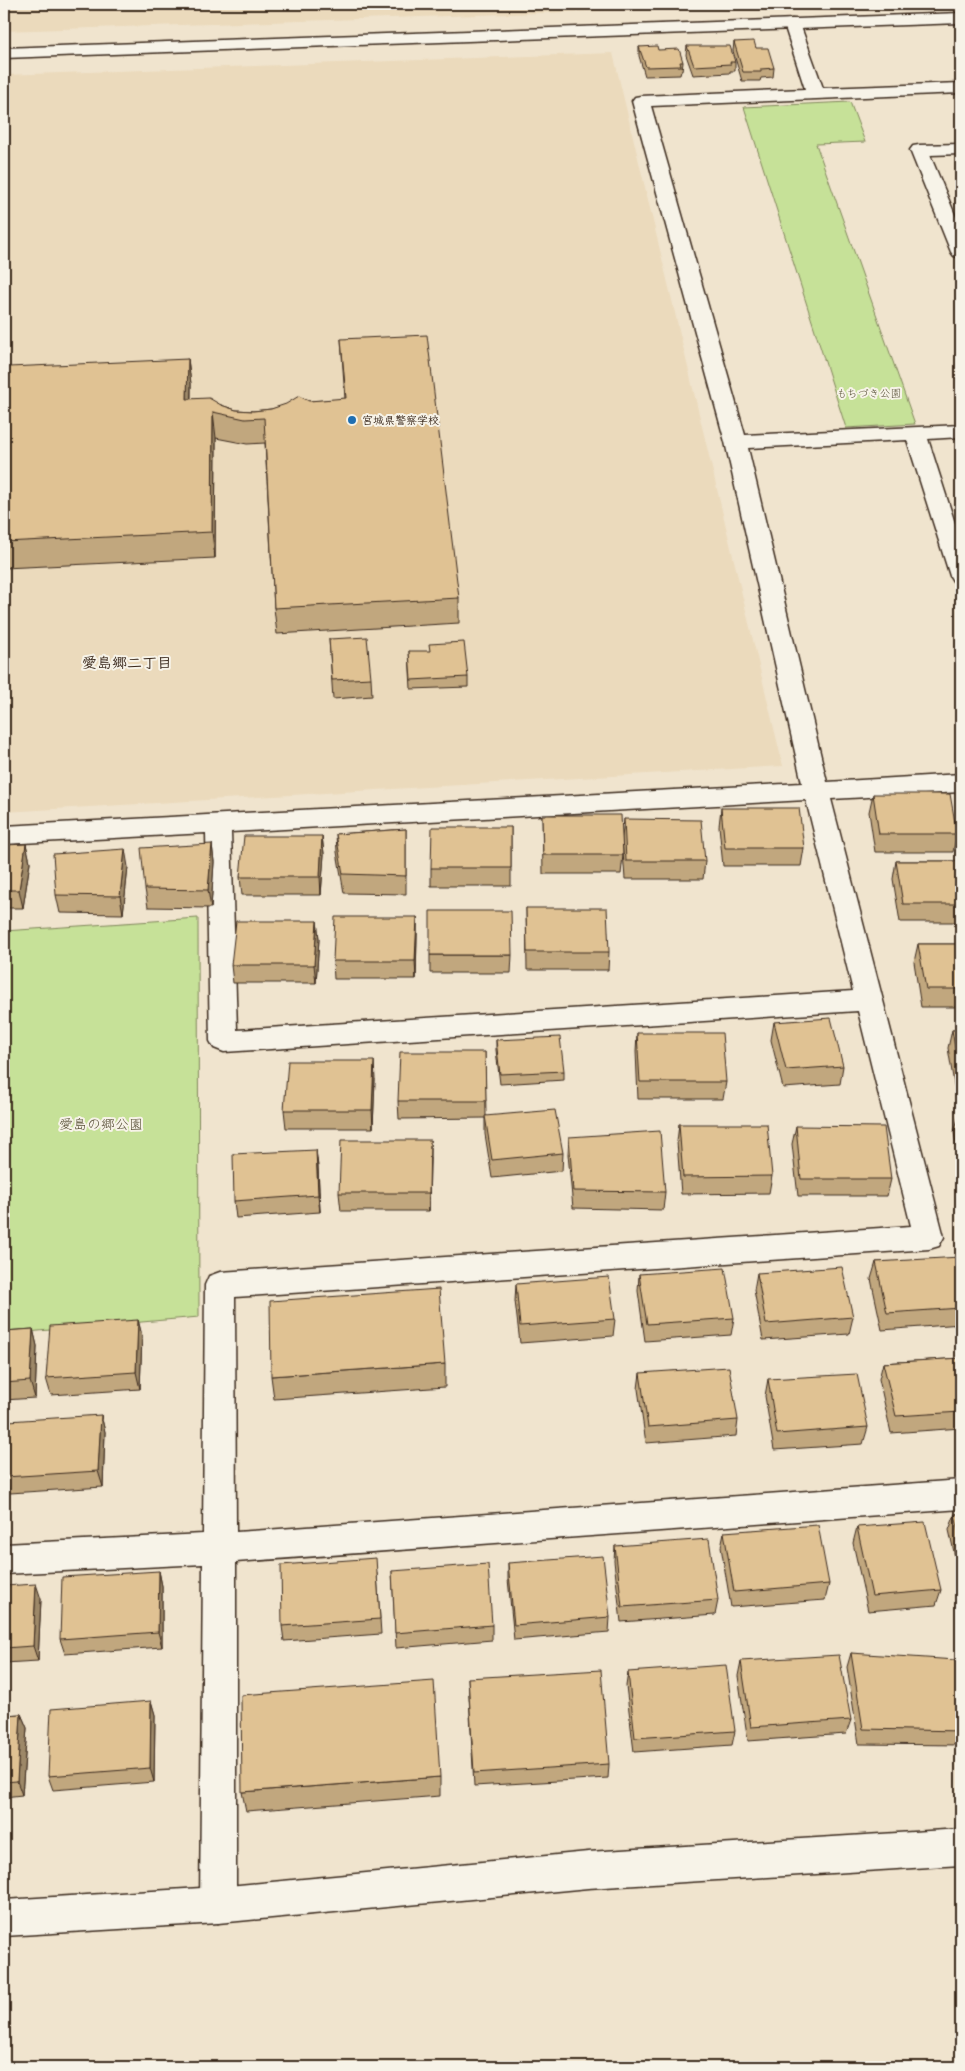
<svg xmlns="http://www.w3.org/2000/svg" width="965" height="2071" font-family="Sriracha,'Klee One',sans-serif">
<rect width="100%" height="100%" fill="#f0e4ce"/>
<filter id="ink" filterUnits="userSpaceOnUse"><feTurbulence type="fractalNoise" baseFrequency=".02" numOctaves="2"/><feDisplacementMap in="SourceGraphic" scale="10" xChannelSelector="R" yChannelSelector="G"/><feConvolveMatrix kernelMatrix="1 2 1 2 8 2 1 2 1" color-interpolation-filters="sRGB"/></filter>
<g filter="url(#ink)">
<!-- built -->
<path fill="#ebdabc" d="M4 4H721L715 7 4 31Z
M613 53 783 766 4 812V75Z"/>
<!-- green -->
<path fill="#c6e198" stroke="#80865b" d="M850 102 865 142 816 144 915 424 846 428 744 107Z
M198 918 199 1317 4 1334V931Z"/>
<g fill="none" stroke-linecap="round" stroke-linejoin="round">
<!-- minor casing -->
<g stroke="#3b2a1e" stroke-width="3">
<path id="minor" d="M792 19 798 20 800 24 823 88 961 83V93L651 106 745 435 961 425V437L928 439 961 542V583L953 581 950 576 907 440 748 448 827 782 961 774V792L831 799 944 1237 939 1246 929 1249 235 1297 236 1532 961 1480V1509L236 1562V1905L231 1918 218 1923 205 1918 200 1905 203 1564 4 1574V1544L203 1534 205 1285 209 1276 220 1272 911 1226 858 1011 224 1052 214 1048 210 1041 206 833 4 844V826L802 783 725 442 632 101 635 97 641 96 805 89 784 24 786 20ZM806 800 853 991 237 1030 231 832Z
M961 144V154L930 155 961 229V258L954 256 951 252 910 150 913 146 919 145Z"/>
</g>
<!-- tertiary casing -->
<g stroke="#3b2a1e" stroke-width="3">
<path id="tertiary" d="M961 13V23L4 58V48Z
M961 1829V1865L588 1888 218 1923 4 1936V1900L218 1887 588 1852Z"/>
</g>
<!-- minor -->
<use href="#minor" fill="#f7f3e8" fill-rule="evenodd"/>
<!-- tertiary -->
<use href="#tertiary" fill="#f7f3e8" fill-rule="evenodd"/>
</g>
<!-- wall -->
<path fill="#c1a77e" stroke="#3b2a1e" d="M734 42 756 48 774 68 773 77 761 78 760 81H742L733 51Z
M687 46 735 62V71H730V73L693 75 686 55Z
M639 47 658 50 683 62 682 71H681L680 75 645 76 639 56Z
M341 339 459 598V623L277 634 274 608 265 443 247 444 216 438 215 558 4 568V398L188 359 191 384V399L221 405 236 410 253 411 271 409 309 401 345 399Z
M329 639 371 678 372 696 333 699Z
M409 651 468 677V687L411 689Z
M873 794 957 834 953 852H875L869 812Z
M961 794V816L959 804Z
M721 808 804 848 801 866H723L719 826Z
M542 815 623 855 621 874H543Z
M624 819 705 861 703 879H625L622 838Z
M511 827V886H431V868Z
M406 829V894L344 893 337 852 336 834Z
M322 836 324 854 321 895H242L240 877Z
M26 844 30 862 23 908H4V845Z
M212 844 214 862 211 908 148 907 145 889Z
M896 861H961V922H900L893 879Z
M128 867 123 914 60 913 56 895Z
M526 908 609 952 608 970H527Z
M417 917V935L416 979H334L333 961Z
M317 921 319 939 316 983H233L231 965Z
M918 944H961V1007H921L914 962Z
M430 955H512L511 973H430Z
M774 1022 843 1066 840 1084 783 1088 771 1040Z
M952 1030H961V1096H956L948 1048Z
M637 1033 726 1082 723 1099H638L636 1051Z
M496 1040 564 1071V1080L500 1084 496 1050Z
M485 1052 486 1116 563 1153 562 1171 492 1178 485 1134V1118L399 1119 398 1101Z
M375 1079 373 1128H286L284 1110Z
M959 1115H961V1175L954 1132Z
M679 1124 772 1176 769 1193 681 1194 677 1142Z
M796 1126 891 1179 887 1196H798L792 1144Z
M569 1137 665 1192 663 1210 573 1208 568 1154Z
M316 1150 318 1167 320 1212 236 1218 234 1201Z
M430 1158 429 1211H341L339 1193Z
M961 1260V1324L882 1330 871 1279 876 1262Z
M757 1273 853 1317 849 1334 763 1340 754 1290Z
M639 1274 734 1318 731 1335 645 1341 638 1291Z
M516 1284 615 1319 613 1336 520 1343 515 1301Z
M138 1320 142 1336 140 1389 51 1395 46 1378Z
M33 1329 37 1346 35 1398 4 1400V1331Z
M961 1358V1428L891 1433 879 1379 883 1363Z
M445 1364V1387L274 1399 271 1376Z
M640 1373 738 1420 736 1436 646 1443 638 1389Z
M768 1379 868 1427 863 1444 774 1450 765 1396Z
M101 1415 105 1432 103 1487 10 1493 5 1477Z
M955 1514H961V1583L949 1530Z
M857 1527 941 1590 936 1605 868 1611 853 1543Z
M724 1532 829 1584 825 1600 731 1607 721 1547Z
M615 1546 718 1600 715 1615 621 1622 614 1561Z
M508 1563 610 1617 609 1632 514 1640 508 1579Z
M159 1571 162 1586V1647L65 1654 60 1639Z
M392 1571 492 1625V1640L396 1648Z
M377 1573 381 1634 284 1641 282 1626Z
M4 1586 41 1599 38 1661 4 1663Z
M851 1653 961 1682V1745L859 1744 847 1667Z
M741 1661 851 1720 846 1734 748 1741 738 1676Z
M628 1672 735 1731 732 1745 634 1752 626 1686Z
M468 1678 609 1764 608 1778 474 1786Z
M151 1701 155 1715 154 1782 53 1790 48 1776Z
M21 1714 27 1728 22 1795 4 1797V1715Z
M440 1777V1796L246 1811 242 1792Z"/>
<!-- shaded-wall -->
<path fill="#9d8867" stroke="#3b2a1e" d="M188 359 191 384 190 424 187 399Z
M213 412 216 438 215 558 212 532Z
M322 836 324 854 321 895 320 877Z
M26 844 30 862 23 908 19 890Z
M212 844 214 862 211 908 208 890Z
M125 849 128 867 123 914 120 896Z
M417 917V935L416 979 415 961Z
M317 921 319 939 316 983 314 965Z
M374 1061 375 1079 373 1128 372 1110Z
M430 1140V1158L429 1211V1193Z
M316 1150 318 1167 320 1212 318 1195Z
M138 1320 142 1336 140 1389 136 1372Z
M33 1329 37 1346 35 1398 30 1381Z
M101 1415 105 1432 103 1487 98 1471Z
M159 1571 162 1586V1647L158 1632Z
M36 1584 41 1599 38 1661 33 1646Z
M151 1701 155 1715 154 1782 150 1768Z
M21 1714 27 1728 22 1795 17 1781Z"/>
<!-- building -->
<path fill="#e0c293" stroke="#3b2a1e" d="M754 41 756 48H768L774 68 761 69V72H743L734 42Z
M657 46 658 50 679 49 683 62H680L681 66 646 67 639 47Z
M687 46H730L735 62H730L731 64 694 66Z
M427 335 459 598 274 608 264 418 245 419 213 412 212 532 4 542V398H6L9 367 188 359 187 399 209 398 221 405 236 410 253 411 271 409 286 404 299 396 309 401 346 398 341 339Z
M367 637 371 678 332 680 329 639Z
M464 642 468 677 411 680 409 651H430L429 644Z
M873 794H950L957 834H879Z
M721 808H799L804 848H725Z
M542 815H621L623 855H543Z
M624 819 701 820 705 861H626Z
M432 827H511V868H431Z
M406 829V876L343 874 336 834Z
M244 836H322L320 877H240Z
M26 844 19 890H4V845Z
M212 844 208 890 145 889 141 848Z
M125 849 120 896 56 895 53 854Z
M896 861H961V904H903Z
M526 908H607L609 952H527Z
M430 911H511L512 955H430Z
M335 917H417L415 961H333Z
M236 921H317L314 965H231Z
M918 944H961V989H926Z
M831 1018 843 1066 786 1070 774 1022Z
M952 1030H961V1078H960Z
M637 1033H722L726 1082H640Z
M560 1037 564 1071 500 1074 496 1040Z
M400 1052H485L486 1101H398Z
M288 1061H374L372 1110H284Z
M555 1110 563 1153 492 1160 485 1116Z
M959 1115H961V1129Z
M679 1124H767L772 1176 683 1177Z
M796 1126 884 1127 891 1179H801Z
M660 1131 665 1192 573 1191 569 1137Z
M341 1140H430L429 1193H339Z
M316 1150 318 1195 234 1201 233 1154Z
M960 1257 961 1260V1308L887 1313 876 1262Z
M842 1267 853 1317 766 1324 757 1273Z
M725 1268 734 1318 647 1324 639 1274Z
M609 1277 615 1319 520 1326 516 1284Z
M439 1289 445 1364 271 1376 270 1301Z
M138 1320 136 1372 46 1378 50 1326Z
M33 1329 30 1381 4 1383V1331Z
M961 1358V1412L896 1416 883 1363Z
M729 1367 738 1420 648 1427 640 1373Z
M857 1374 868 1427 777 1434 768 1379Z
M101 1415 98 1471 5 1477 8 1421Z
M955 1514H961V1544Z
M925 1522 941 1590 872 1596 857 1527Z
M818 1525 829 1584 734 1592 724 1532Z
M709 1539 718 1600 622 1607 615 1546Z
M603 1556 610 1617 514 1625 508 1563Z
M376 1558 380 1619 282 1626 281 1565Z
M488 1564 492 1625 395 1633 392 1571Z
M159 1571 158 1632 60 1639 62 1577Z
M36 1584 33 1646 4 1648V1586Z
M851 1653 956 1660 961 1682V1731L863 1729Z
M839 1655 851 1720 751 1727 741 1661Z
M726 1665 735 1731 635 1738 628 1672Z
M601 1670 609 1764 474 1773 468 1678Z
M434 1681 440 1777 242 1792 241 1695Z
M151 1701 150 1768 48 1776 51 1709Z
M21 1714 17 1781 4 1782V1715Z"/>
</g>
<!-- markers -->
<circle fill="#1f6fb2" stroke="#f7f3e8" stroke-width="2" cx="352" cy="420" r="5"/>
<g text-anchor="middle" dominant-baseline="central" stroke-width="4" stroke-linejoin="round" paint-order="stroke">
<!-- far-park labels -->
<g font-size="11" fill="#574f36" stroke="#f7f3e8">
<text x="869" y="393">もちづき公園</text>
</g>
<!-- far-poi labels -->
<g font-size="11" font-weight="bold" fill="#3b2a1e" stroke="#f7f3e8" text-anchor="start">
<text x="362" y="420">宮城県警察学校</text>
</g>
<!-- park labels -->
<g font-size="14" fill="#574f36" stroke="#f7f3e8">
<text x="101" y="1124">愛島の郷公園</text>
</g>
<!-- neighbourhood labels -->
<g font-size="15" font-weight="bold" fill="#3b2a1e" stroke="#f7f3e8">
<text x="127" y="663">愛島郷二丁目</text>
</g>
</g>
<!-- margin -->
<rect width="965" height="2071" fill="none" stroke="#f7f3e8" stroke-width="20"/>
<rect x="10" y="10" width="945" height="2051" fill="none" stroke="#3b2a1e" stroke-width="2" filter="url(#ink)"/>
</svg>
